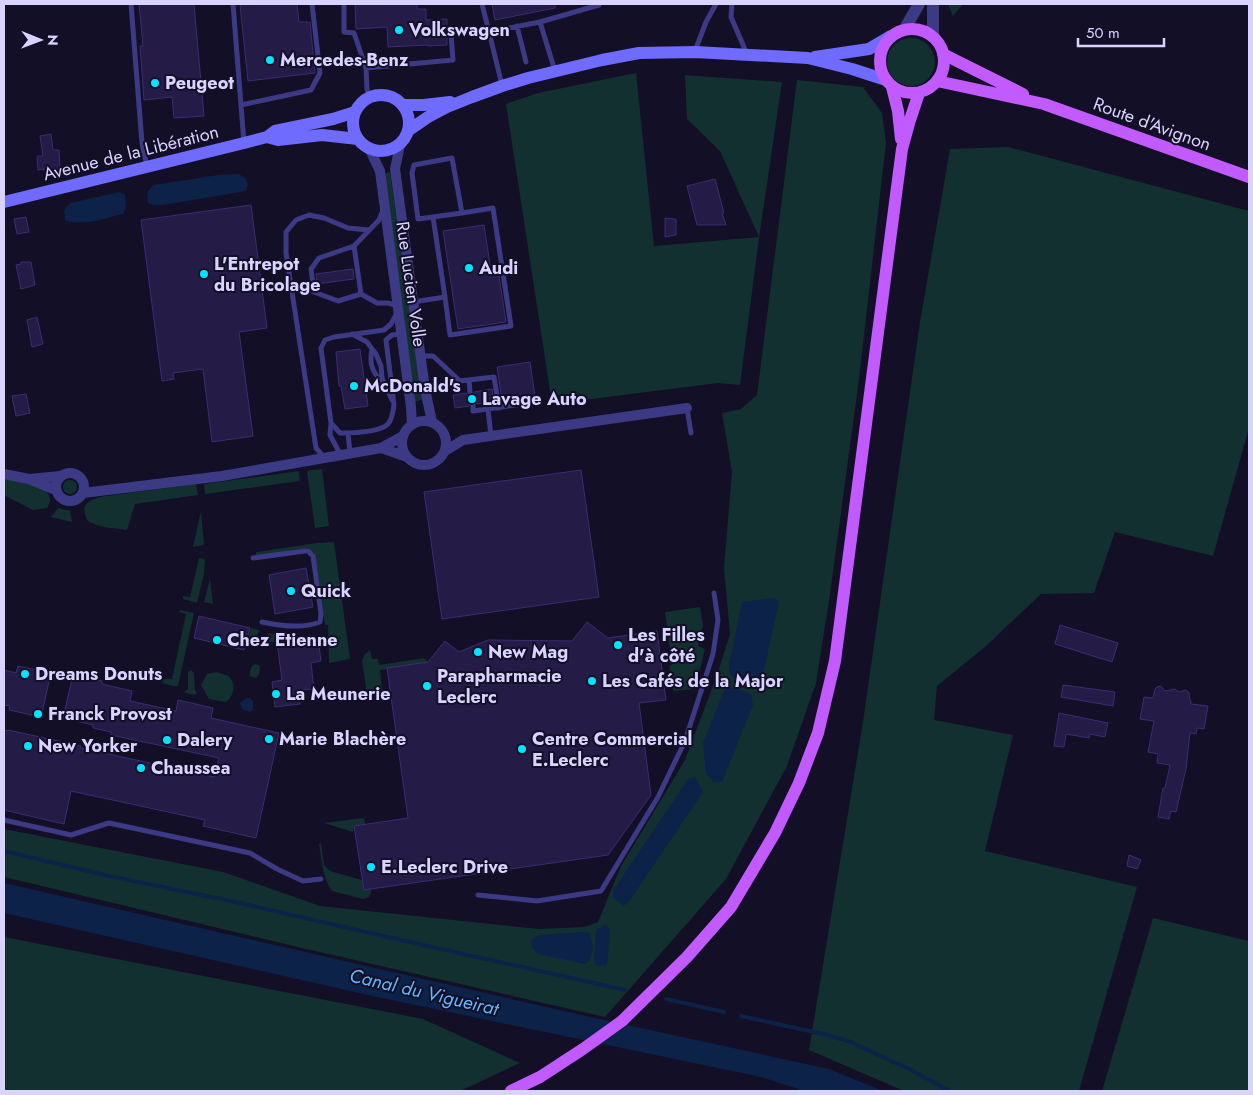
<svg xmlns="http://www.w3.org/2000/svg" width="1253" height="1095" font-family="Jost,sans-serif">
<rect width="100%" height="100%" fill="#130f26"/>
<!-- green -->
<path fill="#12302f" d="M948 4H963L953 16Z
M887 62a24 24 0 1 1 48 0a24 24 0 1 1-48 0Z
M636 73 654 246 759 237 720 151 687 119 685 75 782 82 759 238 740 385 718 383 552 404 506 104 538 93Z
M797 80 863 87 882 113 886 143 859 379 830 594 816 683 787 766 726 879 605 1017 302 948 4 877V829L223 872 320 906 539 929 584 927 598 922 621 866 685 760 716 678 730 634 724 568 732 472 722 413 741 409 757 395Z
M1008 147 1249 211V428L1213 556 1115 532 1094 593 1041 594 985 647 937 686 934 720 1013 735 985 851 1137 887 1079 1091H904L809 1050 863 722 920 322 950 149Z
M390 172 422 400 415 402 383 174Z
M322 469 329 526 315 528 307 471Z
M299 471 300 481 205 494 204 484Z
M4 479C18 482 62 485 47 508L33 510 4 495Z
M63 487a7 7 0 1 1 14 0a7 7 0 1 1-14 0Z
M196 484 198 495 135 504 127 530C116 528 102 528 92 523 87 521 86 519 85 514 81 501 96 498 106 496Z
M58 508 70 511 72 522 51 517Z
M201 511 204 545 193 547Z
M334 542 350 659 329 663 328 625H325L314 553 308 548 256 556V552L317 543Z
M199 558 205 559 204 574 197 603 183 599V596L190 597Z
M210 579 213 604 204 602Z
M700 607 703 625 698 646 705 649 696 686 695 689 674 691 673 690 669 666 672 665 665 612Z
M180 610 194 613 178 686H173L162 683 163 679H172L186 614 179 612Z
M251 628 259 630 255 647 247 645Z
M268 633 286 636 287 640 265 643Z
M370 650 372 659H378L379 665 424 658 428 662 380 670 382 691 367 694 362 661 365 654Z
M256 664 260 666 259 674 256 678 249 676 251 668 253 665Z
M191 670 194 673 195 690 197 694C192 695 188 694 184 692L188 689V672Z
M216 672C219 673 225 674 228 676 237 683 234 696 226 702L209 699 201 685 207 674Z
M364 818 365 824 354 826 353 832 324 823Z
M321 843 324 865 330 871 362 880 364 890 372 889 369 897 363 899 332 891C322 877 322 860 319 844Z
M1153 918 1249 941V1091H1102Z
M4 937 423 1019 520 1063 460 1091H4Z"/>
<!-- water -->
<path fill="#0c2248" d="M239 174 245 178 248 183 246 191 163 205H154L148 203C147 193 146 191 154 185L218 175Z
M120 192 125 195 126 208 123 214C105 218 82 227 65 220L64 210 70 203Z
M774 598 779 602 763 674 757 681H737L730 675 729 665 742 602Z
M729 687 751 694 753 705 722 782H714L706 773 703 743 724 691Z
M246 698H250L253 701V710L250 712 242 709 240 703Z
M695 777 703 792 628 903 623 906 613 897V891L688 779Z
M4 883 581 1015 829 1069 883 1091H805L761 1077 377 997 4 913Z
M604 925 608 926 610 931 607 965 598 966 594 962 596 930Z
M584 932 590 933 593 948 590 960 585 964 538 954 532 948 531 941 538 935Z"/>
<g fill="none" stroke-linecap="round" stroke-linejoin="round">
<!-- stream -->
<path stroke="#0c2248" stroke-width="4" d="M4 851 109 876 240 903 383 936 625 990
M666 999 724 1012
M741 1016 823 1034 848 1041 909 1069 950 1091"/>
</g>
<!-- building -->
<path fill="#241b47" stroke="#3b2d73" d="M139 4H194L204 116 174 118 172 97 144 100 140 46H143Z
M249 4H297L299 22H310L315 73 248 81 240 5Z
M355 4H417V9H426V20L447 19V45L428 46V45L388 47 387 27 356 29Z
M492 4H555V8L495 20Z
M51 134 53 150H59L60 168 38 170 37 156H43L40 136Z
M715 179 724 213H722L726 225H697L687 186Z
M251 205 267 328 239 332 253 436 212 442 203 369 173 373 174 379 162 381 141 220Z
M26 217 29 232 17 234 14 219Z
M665 218 676 219V235L665 237Z
M484 225 491 271 498 270 506 322 458 329 443 231Z
M21 262H31L35 285 21 289 16 265 21 264Z
M353 269 354 279 317 284 316 274Z
M37 317 43 344 32 347 27 320Z
M360 349 368 406 345 409 341 386H339L336 352Z
M530 362 535 396 502 400 497 367Z
M492 389 494 402 477 404 476 402 473 401 470 402 469 406 455 408 453 395 466 393 468 396H471L474 394V392Z
M26 394 30 413 16 416 12 396Z
M581 470 599 597 442 619 424 492Z
M306 568 313 607 275 614 269 575Z
M199 616 250 628 244 650 194 638Z
M587 622 608 638 657 631 666 700 639 703 651 795 608 855 364 890 354 826 408 818 387 668 428 662 445 641 459 652 488 640 572 641Z
M1060 625 1118 643 1112 662 1055 644Z
M318 637 321 661 311 663 314 689 299 690 300 704 275 707 272 682 282 680 277 642Z
M18 666 51 673 41 717 9 710 10 706 4 705V670L16 673Z
M73 675 102 681V684L132 691 130 701 176 711 178 700 213 708 211 718 279 733 256 838 203 826 205 820 71 791 64 824 4 810V730L8 731V730L81 746V748L214 777 219 758 111 735V732L93 728V725L63 718Z
M1063 685 1115 692 1113 706 1061 697Z
M1161 686 1165 691 1175 689 1179 692 1186 690 1189 693 1191 704 1208 706 1204 729 1197 728 1196 734 1190 733 1186 769 1176 812 1171 811 1169 819 1158 817 1163 788H1165L1170 765 1157 763 1158 754 1148 752 1154 721 1140 719 1144 697 1153 698 1155 689 1157 687Z
M1059 713 1108 723 1105 737 1090 734 1089 738 1066 734 1064 747 1054 746Z
M1129 855 1141 860 1137 869 1127 866Z"/>
<g fill="none" stroke-linecap="round" stroke-linejoin="round">
<!-- service -->
<path stroke="#3d3a85" stroke-width="5" d="M131 4 142 143 147 167
M233 4 244 143
M344 4V32L354 33 366 68
M482 4 489 32
M732 4 731 17 747 54
M540 22 599 5
M517 26 526 62
M695 51 706 22 716 4
M502 85 489 32 540 22 555 71
M369 97 367 89 366 68 453 60 451 34
M241 105 311 90 320 73 312 4
M383 210 379 220 354 246 361 294 377 303H388L398 306
M354 246 319 258 311 269 314 292 338 301 361 294
M445 297 450 335 511 326 493 208 462 213
M413 302 445 297 433 217 462 213 452 158 414 165 412 173 418 219 433 217
M397 313 391 324 384 330 334 337 325 340 321 348 331 423 340 433C352 433 379 433 388 424 392 420 393 411 394 405L386 340 392 335 401 334
M352 334 367 342 376 354 381 366 382 378 392 400
M372 349C369 364 372 372 383 383
M421 356H433L460 381 494 377 499 408
M469 380 470 392
M473 405V411L488 409
M687 408 691 433
M331 423 330 435 338 450 340 455
M348 433 350 453
M491 436 488 409 534 402
M327 456 322 455 316 448 286 253V232L296 220 309 215 324 218 348 228 369 230
M253 558 305 551H308L313 556 321 614 320 622C302 629 280 626 262 622
M4 820 71 835 109 823 250 853 277 869 303 881 321 879
M478 895 537 901 601 891 658 797 685 741 713 654 718 620 714 593"/>
<!-- minor -->
<path stroke="#3d3a85" stroke-width="10" d="M400 145 395 169 425 389 432 422
M370 150 380 171 411 407 412 425
M402 443a22 22 0 1 1 44 0a22 22 0 1 1-44 0Z
M381 448 407 457
M445 451 463 440 687 408
M56 487a14 14 0 1 1 28 0a14 14 0 1 1-28 0Z
M4 474 29 479 56 490
M30 479 60 476
M83 493 222 476 381 448 403 436"/>
<!-- tertiary -->
<path stroke="#3d3a85" stroke-width="12" d="M904 30 919 4
M933 37V4"/>
<!-- secondary -->
<path stroke="#6f6bff" stroke-width="12" d="M815 57 869 49 891 36
M353 123a28 28 0 1 1 56 0a28 28 0 1 1-56 0Z
M403 105H424L450 102
M409 130 428 117 447 107 472 97 502 86 528 78 602 60 639 53 695 52 808 58 852 69 886 80
M267 137 278 140 322 135 358 139
M4 202 244 143 267 137 275 131 333 119 355 112"/>
<!-- primary -->
<path stroke="#c25bff" stroke-width="12" d="M880 61a32 32 0 1 1 64 0a32 32 0 1 1-64 0Z
M943 54 1023 94
M937 81 1044 104 1249 177
M892 87 898 111 901 139
M511 1091 540 1077 583 1049 622 1021 687 957 731 907 775 833 799 783 818 733 835 661 902 149 910 120 919 93"/>
</g>
<!-- markers -->
<g fill="#00e5ff" stroke="#130f26" stroke-width="2">
<circle cx="399" cy="30" r="5"/>
<circle cx="270" cy="60" r="5"/>
<circle cx="155" cy="83" r="5"/>
<circle cx="469" cy="268" r="5"/>
<circle cx="204" cy="274" r="5"/>
<circle cx="354" cy="386" r="5"/>
<circle cx="472" cy="399" r="5"/>
<circle cx="291" cy="591" r="5"/>
<circle cx="217" cy="640" r="5"/>
<circle cx="618" cy="645" r="5"/>
<circle cx="478" cy="652" r="5"/>
<circle cx="25" cy="674" r="5"/>
<circle cx="592" cy="681" r="5"/>
<circle cx="427" cy="686" r="5"/>
<circle cx="276" cy="694" r="5"/>
<circle cx="38" cy="714" r="5"/>
<circle cx="269" cy="739" r="5"/>
<circle cx="167" cy="740" r="5"/>
<circle cx="28" cy="746" r="5"/>
<circle cx="522" cy="749" r="5"/>
<circle cx="141" cy="768" r="5"/>
<circle cx="371" cy="867" r="5"/>
</g>
<g text-anchor="middle" dominant-baseline="central" stroke-width="4" stroke-linejoin="round" paint-order="stroke">
<!-- poi labels -->
<g font-size="18" font-weight="bold" fill="#d9d4ff" stroke="#130f26" text-anchor="start">
<text x="409" y="30">Volkswagen</text>
<text x="280" y="60">Mercedes-Benz</text>
<text x="165" y="83">Peugeot</text>
<text x="214" y="264">L'Entrepot<tspan x="214" dy="21">du Bricolage</tspan></text>
<text x="479" y="268">Audi</text>
<text x="364" y="386">McDonald's</text>
<text x="482" y="399">Lavage Auto</text>
<text x="301" y="591">Quick</text>
<text x="628" y="635">Les Filles<tspan x="628" dy="21">d'à côté</tspan></text>
<text x="227" y="640">Chez Etienne</text>
<text x="488" y="652">New Mag</text>
<text x="35" y="674">Dreams Donuts</text>
<text x="437" y="676">Parapharmacie<tspan x="437" dy="21">Leclerc</tspan></text>
<text x="602" y="681">Les Cafés de la Major</text>
<text x="286" y="694">La Meunerie</text>
<text x="48" y="714">Franck Provost</text>
<text x="279" y="739">Marie Blachère</text>
<text x="532" y="739">Centre Commercial<tspan x="532" dy="21">E.Leclerc</tspan></text>
<text x="177" y="740">Dalery</text>
<text x="38" y="746">New Yorker</text>
<text x="151" y="768">Chaussea</text>
<text x="381" y="867">E.Leclerc Drive</text>
</g>
<!-- street labels -->
<g font-size="18" fill="#d9d4ff" stroke="#130f26">
<text transform="translate(1152 124) rotate(20)">Route d'Avignon</text>
<text transform="translate(131 153) rotate(-14)">Avenue de la Libération</text>
<text transform="translate(411 284) rotate(82)">Rue Lucien Volle</text>
</g>
<!-- water labels -->
<g font-size="19" font-style="italic" fill="#62b6ff" stroke="#130f26">
<text transform="translate(424 992) rotate(13)">Canal du Vigueirat</text>
</g>
</g>
<!-- border -->
<rect width="1253" height="1095" fill="none" stroke="#d9d4ff" stroke-width="10"/>
<!-- north arrow -->
<g transform="translate(40 40) rotate(91)" stroke="#130f26" stroke-width="4" paint-order="stroke">
<path d="M0-4L9 19L0 12L-9 19Z" fill="#d9d4ff"/>
<text y="-8" font-size="14" font-weight="bold" text-anchor="middle" fill="#d9d4ff">N</text>
</g>
<!-- scale -->
<path d="M1078 38v8h86v-8" fill="none" stroke="#d9d4ff" stroke-width="2.5"/>
<text x="1086" y="38" font-size="15" fill="#d9d4ff" stroke="#130f26" stroke-width="4" paint-order="stroke">50 m</text>
</svg>
